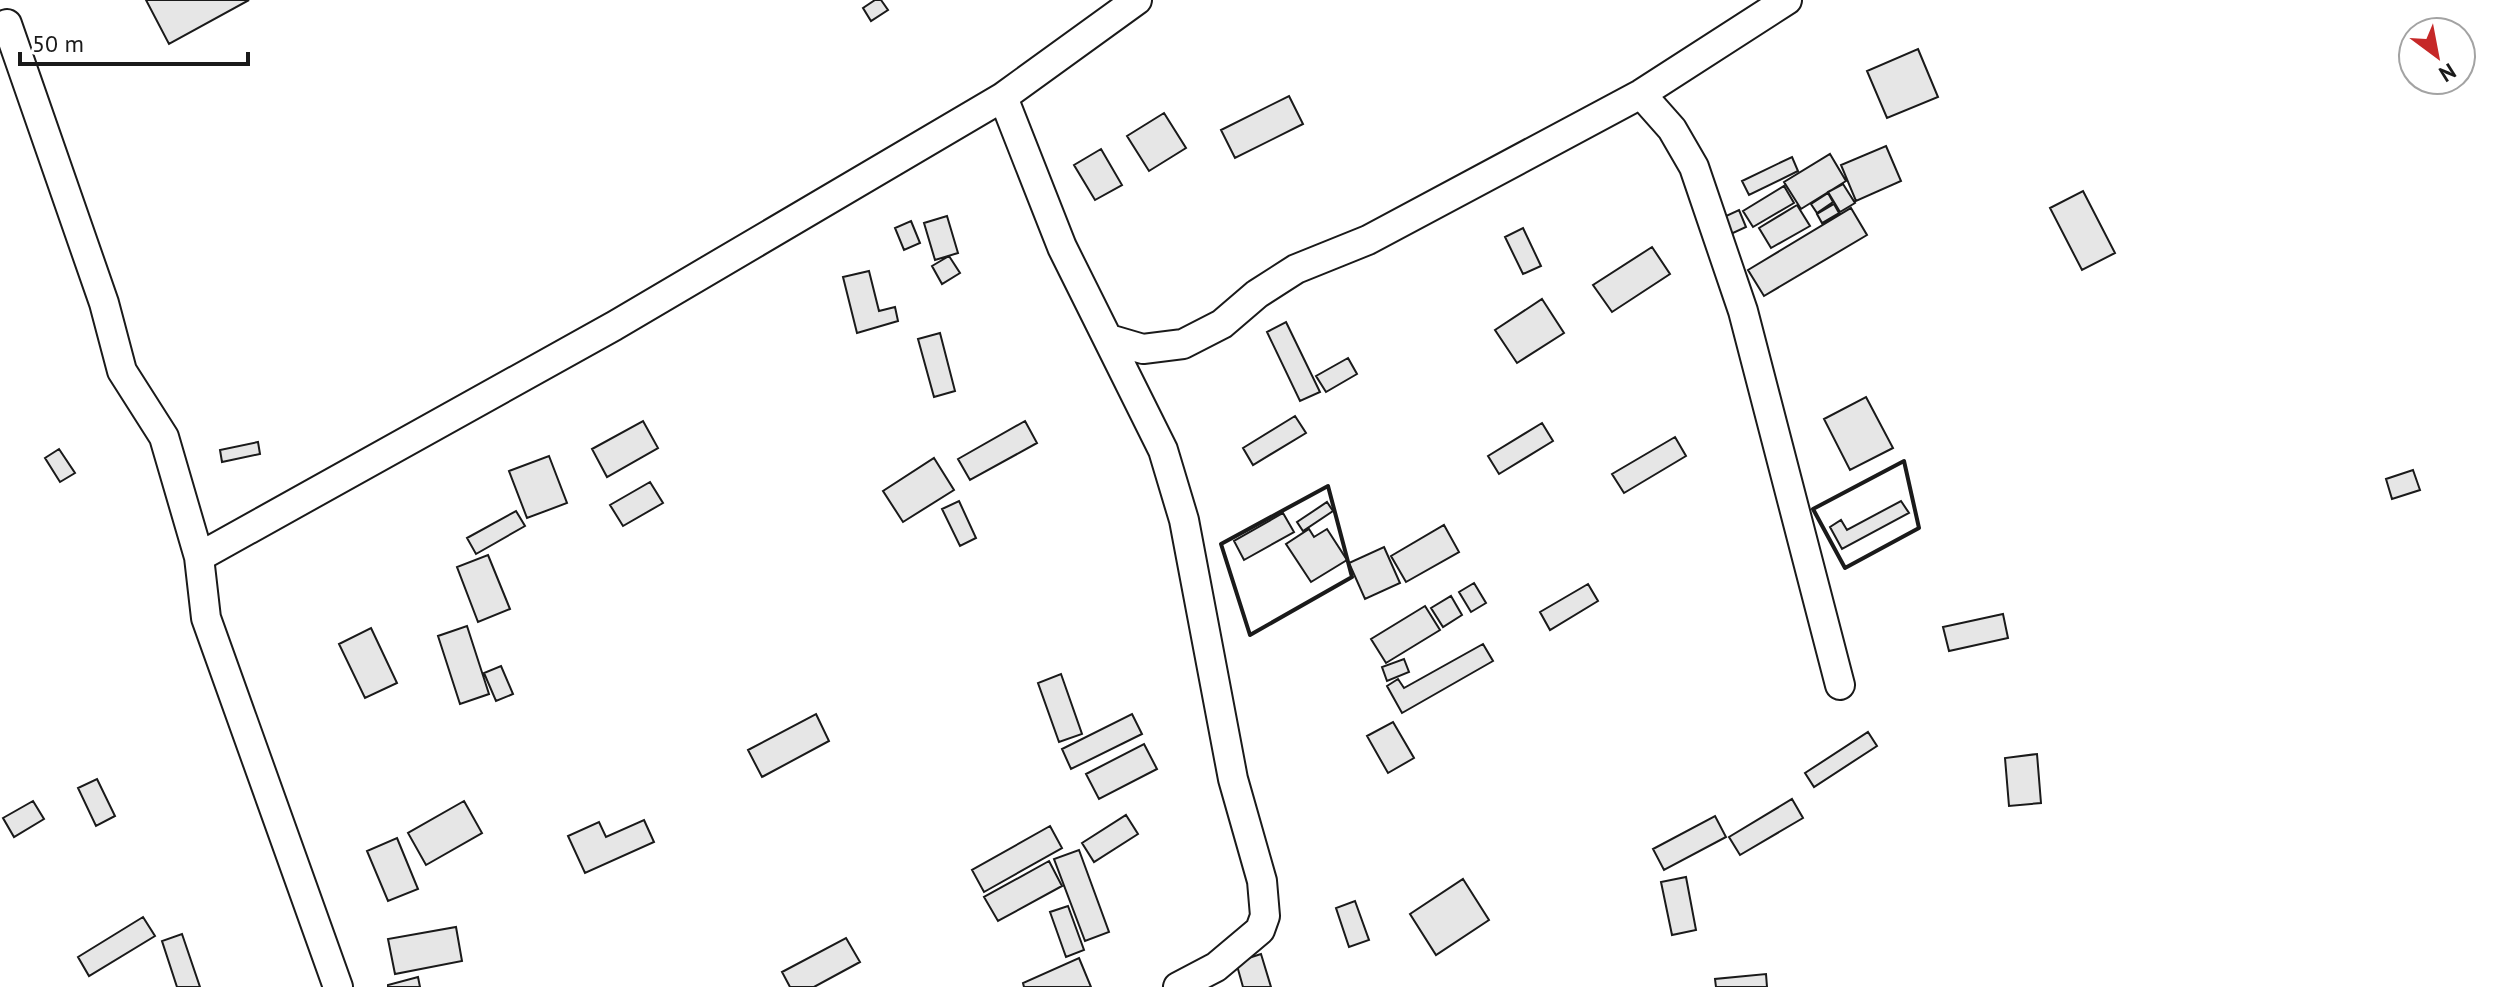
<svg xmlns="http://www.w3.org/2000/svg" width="2493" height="987" font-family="'PT Sans',sans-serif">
<rect width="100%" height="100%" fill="#fff"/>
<!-- building -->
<path fill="#e6e6e6" stroke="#1a1a1a" stroke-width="2" d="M146 0H249L169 44Z
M875 0H881L888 10 871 21 863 8Z
M1918 49 1938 97 1887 118 1867 71Z
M1289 96 1303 124 1235 158 1221 130Z
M1164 113 1186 148 1149 171 1127 136Z
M1886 146 1901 181 1856 201 1841 165Z
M1101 149 1122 185 1095 200 1074 165Z
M1830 154 1846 181 1801 209 1784 182Z
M1792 157 1798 171 1749 195 1742 181Z
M1843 184 1855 203 1840 212 1828 192Z
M1784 186 1794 203 1753 227 1743 211Z
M2083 191 2115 253 2082 270 2050 208Z
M1828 193 1833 202 1817 213 1811 204Z
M1834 204 1839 213 1822 223 1817 214Z
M1797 205 1810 226 1771 248 1759 228Z
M1851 208 1867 235 1764 296 1748 270Z
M1739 210 1746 227 1720 239 1713 222Z
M947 216 958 253 935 260 924 223Z
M911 221 920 243 904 250 895 228Z
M1523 228 1541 266 1523 274 1505 237Z
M1652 247 1670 274 1612 312 1593 285Z
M949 256 960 273 942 284 932 266Z
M869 271 879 311 895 307 898 321 857 333 843 277Z
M1542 299 1564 333 1517 363 1495 330Z
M1286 322 1320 392 1300 401 1267 332Z
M940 333 955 391 934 397 918 339Z
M1348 358 1357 374 1326 392 1316 376Z
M1866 397 1893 448 1850 470 1824 419Z
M1295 416 1306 433 1253 465 1243 448Z
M643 421 658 448 607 477 592 449Z
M1025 421 1037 443 970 480 958 459Z
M1542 423 1553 441 1499 474 1488 456Z
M1675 437 1686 456 1624 493 1612 474Z
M258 442 260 454 222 462 220 450Z
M59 449 75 473 60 482 45 458Z
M549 456 567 503 527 518 509 471Z
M934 458 954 490 903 522 883 491Z
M2413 470 2420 490 2392 499 2386 479Z
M650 482 663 503 623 526 610 505Z
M959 501 976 538 960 546 942 509Z
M1901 501 1909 513 1842 549 1830 527 1841 520 1847 530Z
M1327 502 1333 511 1303 531 1297 522Z
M516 511 525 526 476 554 467 538Z
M1283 513 1294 532 1244 560 1234 541Z
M1444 525 1459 552 1406 582 1391 556Z
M1309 529 1314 537 1327 529 1347 560 1311 582 1286 544Z
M1384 547 1400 583 1365 599 1349 563Z
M488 555 510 609 478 622 457 567Z
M1474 583 1486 603 1471 612 1459 592Z
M1588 584 1598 601 1550 630 1540 612Z
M1451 596 1462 615 1443 627 1431 608Z
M1425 606 1440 630 1386 663 1371 639Z
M2003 614 2008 638 1949 651 1943 627Z
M467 626 489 694 460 704 438 636Z
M371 628 397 683 365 698 339 644Z
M1483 644 1493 661 1402 713 1387 686 1398 679 1404 688Z
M1404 659 1409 672 1387 681 1382 667Z
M501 666 513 694 496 701 484 673Z
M1061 674 1082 734 1059 742 1038 683Z
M816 714 829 741 762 777 748 750Z
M1132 714 1142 734 1071 769 1062 749Z
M1393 722 1414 758 1388 773 1367 736Z
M1868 732 1877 746 1814 787 1805 773Z
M1144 744 1157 769 1099 799 1086 774Z
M2037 754 2041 803 2009 806 2005 758Z
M97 779 115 816 96 826 78 788Z
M1792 799 1803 818 1740 855 1729 837Z
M33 801 44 819 14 837 3 818Z
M464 801 482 833 426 865 408 833Z
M1126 815 1138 834 1094 862 1082 843Z
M1715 816 1726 837 1664 870 1653 849Z
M644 820 654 842 585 873 568 836 599 822 606 837Z
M1050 826 1062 848 984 892 972 870Z
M397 838 418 889 388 901 367 851Z
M1079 850 1109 932 1085 941 1054 859Z
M1049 861 1062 886 998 921 984 897Z
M1686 877 1696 930 1672 935 1661 882Z
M1463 879 1489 920 1436 955 1410 914Z
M1355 901 1369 940 1349 947 1336 908Z
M1068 906 1084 950 1066 957 1050 912Z
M143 917 155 936 89 976 78 957Z
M456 927 462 961 395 974 388 939Z
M182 934 200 987H177L162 941Z
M846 938 860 962 814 987H790L782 972Z
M1261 954 1271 987H1243L1236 962Z
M1079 958 1091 987H1024L1023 983Z
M1766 974 1767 987H1716L1715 979Z
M418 977 420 987H388V985Z"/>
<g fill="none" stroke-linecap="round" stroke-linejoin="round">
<!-- street casing -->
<g stroke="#1a1a1a" stroke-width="32">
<path id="street" d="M7 24 104 303 122 371 164 437 199 557 206 618 338 987
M1641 94 1672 129 1694 167 1743 311 1840 685
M1003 97 1062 247 1163 450 1184 520 1233 779 1262 881 1265 916 1260 930 1216 967 1178 987
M1109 339 1143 349 1183 344 1222 324 1257 294 1296 269 1368 240 1641 94 1787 0
M199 557 614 326 1003 97 1137 0"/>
</g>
<!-- street -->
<use href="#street" stroke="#fff" stroke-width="28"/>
<!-- wall -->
<path stroke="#1a1a1a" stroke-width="4" d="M1904 461 1919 528 1845 568 1813 509Z
M1328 486 1352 577 1250 635 1221 544Z"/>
</g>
<!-- north arrow -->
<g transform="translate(2437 56) rotate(148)"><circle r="38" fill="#ffffff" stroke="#a3a3a3" stroke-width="2"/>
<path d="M0-6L14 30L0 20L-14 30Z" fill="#c62828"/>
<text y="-12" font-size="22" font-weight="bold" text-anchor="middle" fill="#1a1a1a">N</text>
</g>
<!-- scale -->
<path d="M20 52v12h228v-12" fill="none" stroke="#1a1a1a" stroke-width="4"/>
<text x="32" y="52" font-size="24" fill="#1a1a1a" stroke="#ffffff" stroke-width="6" paint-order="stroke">50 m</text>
</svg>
